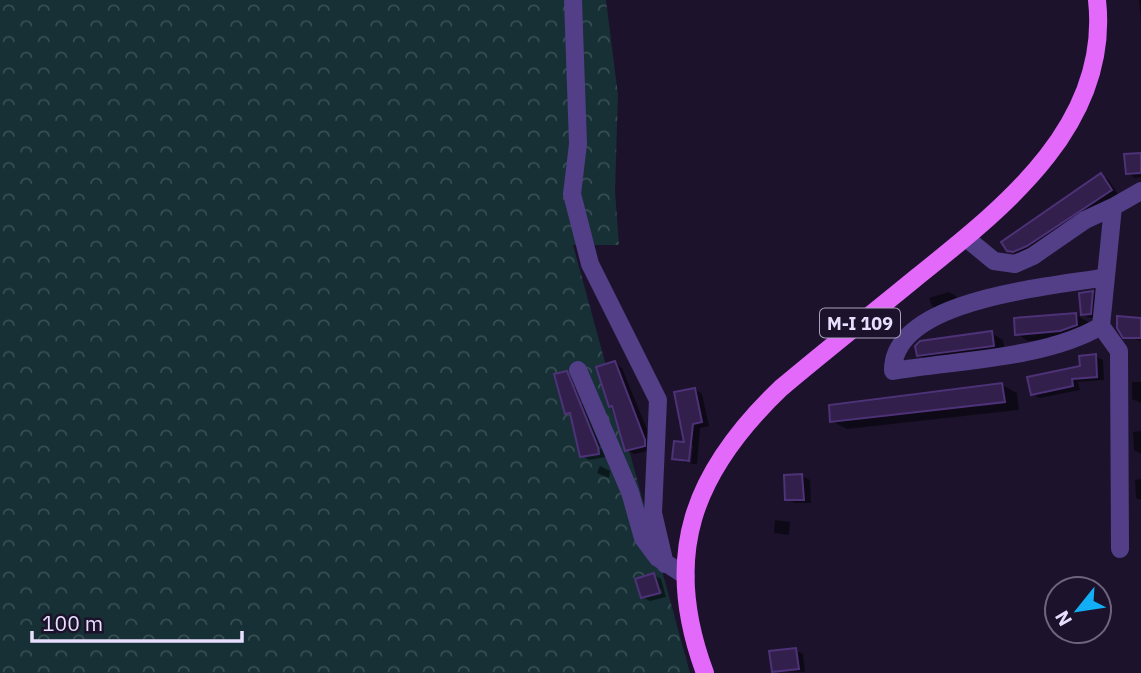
<svg xmlns="http://www.w3.org/2000/svg" width="1141" height="673" font-family="'IBM Plex Sans',sans-serif">
<defs>
<pattern id="forest-crowns" width="20" height="18" patternUnits="userSpaceOnUse" patternTransform="scale(1.75)"><rect width="20" height="18" fill="#163035"/><path d="M2 6a3 3 0 1 1 6 0M12 15a3 3 0 1 1 6 0" fill="none" stroke="#384e53"/></pattern>
</defs>
<rect width="100%" height="100%" fill="#1c122b"/>
<!-- forest -->
<path fill="url(#forest-crowns)" d="M0 0H606L618 95 615 191 619 245H573L690 673H0Z"/>
<!-- shadow -->
<path fill="#0007" d="M1139 0H1141V21Z
M1141 154V177L1135 178 1128 173Z
M1101 175 1108 179 1118 194 1022 256 1008 250Z
M949 292 956 296 958 302 939 311 932 306 929 298Z
M1093 292 1100 297 1098 317 1090 318 1082 314Z
M1076 315 1088 322V331L1073 337 1028 341 1017 334Z
M1141 320V341L1124 336Z
M991 333 1003 340 1005 352 930 362 918 355Z
M1095 356 1103 360 1104 380 1078 382 1080 390 1040 398 1032 394 1082 368Z
M615 363 622 368 649 434 651 450 634 454 626 450 610 406Z
M567 373 574 378 606 457 589 460 581 455 573 417 566 413Z
M1132 382H1141V403L1132 399Z
M1002 385 1017 393 1019 410 847 429 832 421Z
M695 389 702 394 709 426 700 428 697 464H691L693 445H689L687 463 674 458 686 443Z
M1141 431V454L1134 450 1133 432Z
M600 466 610 471 609 478 597 473Z
M802 476 810 480 811 503H795L787 499Z
M1141 479V500L1136 498 1135 480Z
M775 520 790 522 789 535 774 533Z
M654 575 661 579 666 597 650 601 642 597Z
M795 650 803 654 805 672 773 671Z"/>
<!-- building -->
<path fill="#321f4c" stroke="#4e3277" stroke-width="2" d="M1141 153V173L1126 174 1124 154Z
M1101 173 1112 190 1027 246 1013 252 1007 251 1001 242Z
M1093 291 1091 314 1081 315 1079 293Z
M1076 313 1077 325 1074 326 1060 331 1015 335 1014 318Z
M1117 316 1141 318V338H1123L1117 328Z
M992 331 994 346 917 356 915 346 920 341Z
M1096 354 1097 377 1072 379 1073 386 1031 395 1027 377 1080 366 1079 356Z
M615 361 645 440V446L625 451 612 406 609 407 596 367Z
M567 371 598 447 599 454 580 457 570 413 565 414 554 374Z
M1002 383 1005 402 830 422 829 405Z
M695 388 702 422 693 424 689 461 672 459 674 441 684 442 674 392Z
M802 474 804 500H785L784 475Z
M654 573 660 593 641 598 635 579Z
M796 648 799 669 772 672 769 651Z"/>
<g fill="none" stroke-linecap="round" stroke-linejoin="round">
<!-- minor -->
<path stroke="#523f88" stroke-width="18" d="M573 0 578 144 572 194 590 264 658 400 653 513 665 564
M966 238 994 261 1015 264 1033 256 1085 220 1113 207
M1106 277C1053 287 892 298 893 371 957 360 1045 359 1101 326L1113 207 1141 191
M1101 326 1119 351 1120 549
M578 370 630 492 643 538 658 558 686 576"/>
<!-- major -->
<path stroke="#e269f9" stroke-width="18" d="M705 673C661 555 693 472 781 388 826 350 872 314 917 277 1003 208 1111 125 1097 0"/>
</g>
<g text-anchor="middle" dominant-baseline="central" stroke-width="5" stroke-linejoin="round" paint-order="stroke">
<!-- shield labels -->
<rect fill="#1c122b" stroke="#aba1bf" stroke-width="2" x="820" y="308.5" width="80" height="29" rx="5"/>
<g font-size="18" font-weight="bold" fill="#e8defe">
<text x="860" y="323">M-I 109</text>
</g>
</g>
<!-- north arrow -->
<g transform="translate(1078 610) rotate(240)"><circle r="33" fill="#1c122b" stroke="#6e647f" stroke-width="2"/>
<path d="M0-5L12 26L0 18L-12 26Z" fill="#12aff6"/>
<text y="-10" font-size="19" font-weight="bold" text-anchor="middle" fill="#e8defe">N</text>
</g>
<!-- scale -->
<path d="M32 631v10h210v-10" fill="none" stroke="#e8defe" stroke-width="3.5"/>
<text x="42" y="631" font-size="21" fill="#e8defe" stroke="#1c122b" stroke-width="5" paint-order="stroke">100 m</text>
</svg>
